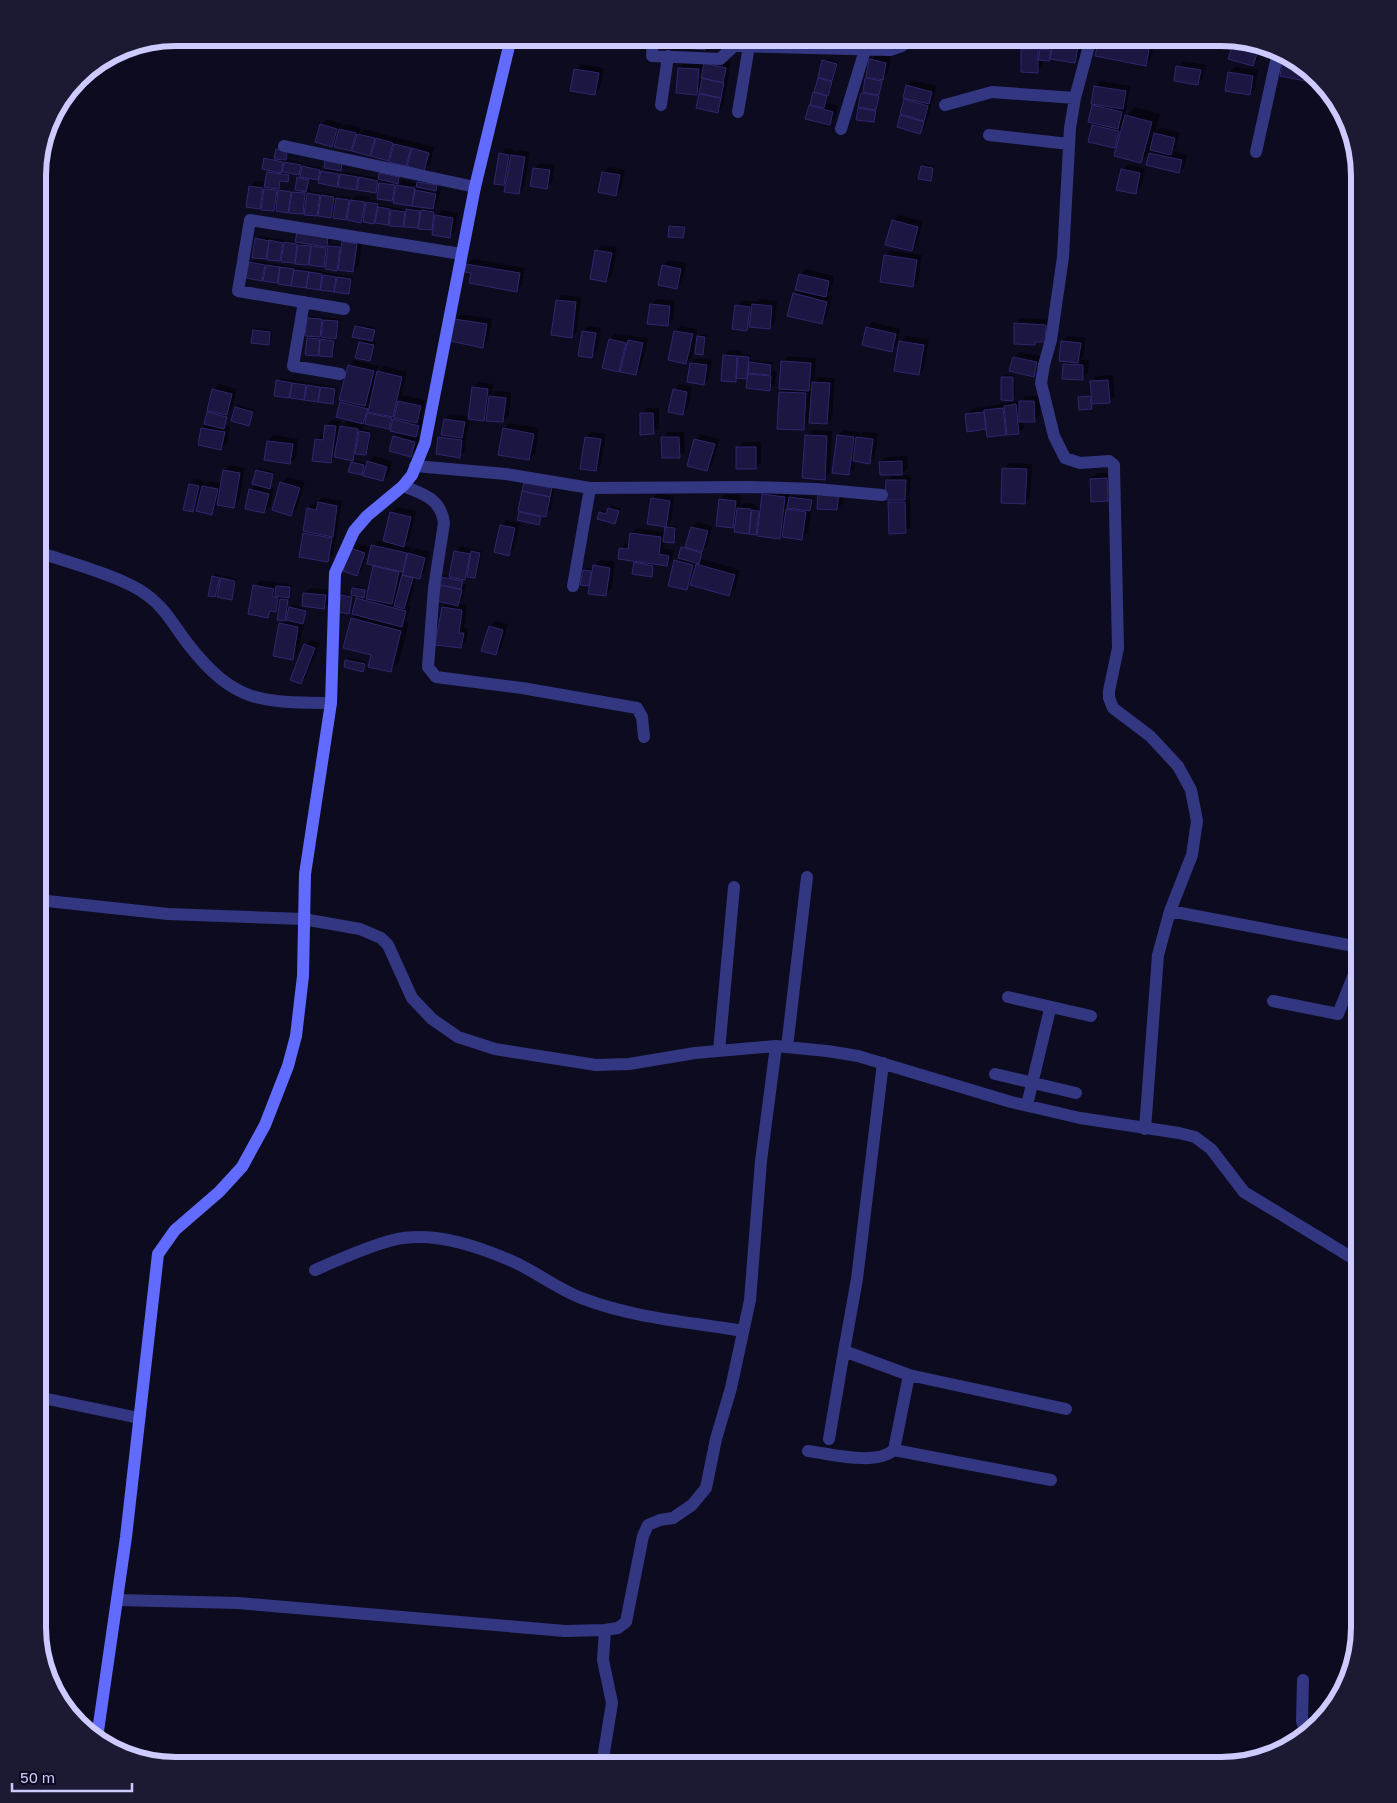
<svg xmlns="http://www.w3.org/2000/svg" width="1397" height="1803" font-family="'Golos Text',sans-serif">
<rect width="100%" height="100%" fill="#0d0b20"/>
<!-- shadow -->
<path fill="#0007" fill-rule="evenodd" d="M532 38H553L547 43 531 40Z
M668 38H707V46L704 48 688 38 684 43 668 42Z
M754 38H851L849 41H837V38Z
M919 38H936V43L934 46H919Z
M1055 38H1084L1080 57 1074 62 1043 59V66L1037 71 1022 49 1028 44H1043V47L1053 48Z
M1101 38H1127L1154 43 1151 59 1145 65Z
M1238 40 1262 48 1258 59 1253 65 1234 44Z
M876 54 891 57 888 73 882 79 876 119 873 121 858 119 871 60Z
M1288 55 1290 56 1316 80 1284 59Z
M711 58 731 62 723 106 718 112 697 107 700 90 697 94 679 68 685 62Z
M826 59 839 62 827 103 838 106 835 118 829 124 810 106Z
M1183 61 1206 65 1203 78 1198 84 1175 80 1178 66Z
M581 64 604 68 600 88 595 94 572 90 576 69Z
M1235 67 1258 70 1255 88 1250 94 1226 90 1229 72Z
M912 80 937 86 925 127 920 132 898 126 907 86Z
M1101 81 1131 86 1124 118 1135 107 1160 114 1155 133 1160 128 1180 132 1176 148 1172 151 1187 154 1185 166 1179 172 1148 165 1150 152 1141 161 1119 142 1115 147 1093 125 1095 123 1093 106 1096 104 1095 87Z
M327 119 342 124 340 129 346 124 361 128 359 134 364 129 434 147 430 164 424 169 409 161 406 165 354 151 356 145 351 150 337 140 332 145 321 125Z
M279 147 289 149 285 159 303 163 302 168 305 165 321 167 320 173 325 169 327 160H344L343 167 339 171 341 172 340 176 344 172 379 178 383 171 401 175 399 184 403 180 418 184 421 180 438 183V188H441L438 202 431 209 436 210 435 217 442 210 458 213 455 231 449 237 435 226 432 229 406 226V222L403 226 390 221 387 224 364 221 365 217 361 221 349 215 345 219 335 213 331 217 320 212 317 215 306 210 303 213 291 208 288 211 277 207 274 210 263 205 260 208 250 187 256 181 266 182 268 173 271 170 265 159 268 157 276 158ZM302 171 295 191 312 193V195L278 192 282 180 287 181 291 173 298 174ZM321 174 337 185 340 182 339 186 376 192 380 188 392 200 395 197V202L426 207 422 211V209L410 207 407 210 379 205V202L369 200 370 197 357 195 350 202 351 197 340 196 335 200 336 195 325 193 321 197 322 193 310 191 309 188 311 177 317 178ZM380 179 384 180 379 185Z
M506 148 514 150 513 154 518 150 530 152 524 187 518 193 508 180 504 184 500 154Z
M540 163 555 165 552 182 547 187 534 168Z
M925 164 935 166 930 180 922 167Z
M1128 164 1145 168 1141 187 1135 193 1122 170Z
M609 167 625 170 621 189 616 194 603 173Z
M898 215 923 221 917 244 912 250 893 221Z
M673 224 686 225 683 237 671 226Z
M333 231 332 240 328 244 343 245V242L362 238 359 265 353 271 340 266 336 269 327 262 323 265 311 261 308 264 253 256 256 239 258 236 297 242ZM329 245 346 247V249L329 247Z
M602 245 617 247 612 275 606 281 591 278 597 250Z
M891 250 922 255 918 280 912 286 886 256Z
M473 259 525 268 522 285 517 290 473 272 467 265Z
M253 260 353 277 351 290 348 293 248 277Z
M668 260 686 263 682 282 676 288 663 266Z
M806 269 834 276 831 290 826 295 832 296 827 317 821 323 794 294 798 289 800 275Z
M563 295 581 297 577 331 571 337 557 300Z
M656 299 675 301 673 319 667 325 651 305Z
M759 299 777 301 775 322 769 328 750 325 746 329 737 306 742 300 756 302Z
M461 314 492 319 488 341 483 346 451 340 456 319Z
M310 316 340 319 334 354 332 356 307 353 308 338 312 335 308 318Z
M1021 318 1051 320 1045 341 1037 340 1034 344 1015 323Z
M872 322 900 329 897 345 891 350 867 328Z
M359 324 376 328 374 338 370 342 376 343 370 360 360 343 365 339 356 326Z
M588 326 601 328 597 351 591 356 583 332Z
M681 326 697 329 692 357 686 363 675 331Z
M256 328 272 330 271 341 269 344 254 330Z
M615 334 648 338 641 368 636 374 623 367 619 370 610 340Z
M700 334 707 335 705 351 703 354 698 337Z
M906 336 929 339 924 368 919 374 896 370 901 341Z
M1068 336 1086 338 1083 356 1080 360H1089L1088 373 1082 379 1064 365 1069 360 1063 341Z
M730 350 742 351V354L751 355 750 360 773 362 772 371H776L775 384 769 389 749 375 747 378 738 377 735 380 724 355Z
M1020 352 1042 356 1039 370 1033 375 1011 370 1014 357Z
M787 356 816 358 815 381 818 377 835 378 832 417 827 423 809 422 804 429 780 392 785 388 782 362Z
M697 358 712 360 709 378 704 383 691 363Z
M355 360 379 366 377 373 384 366 407 372 402 395 425 400 422 416 419 419 423 420 421 430 416 435 420 437 417 450 411 455 394 437 399 432 393 424 389 428 366 420 362 429 372 431 368 451 366 454H358L352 459 336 456 331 462 316 439 322 434H325L326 425 332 420 341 421 340 428 349 419 341 403 344 400 341 399 349 365Z
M1005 375H1015V397L1011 400 1021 401 1026 396H1040V415L1034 421H1023L1024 427 1018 433 1008 431 1005 433 988 428 968 430 966 415 972 409 1008 403 1012 399 1003 378Z
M1113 375 1115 396 1109 401 1093 403 1091 408 1079 398 1093 394 1092 382 1097 376Z
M280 378 337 387 335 400 332 403 275 395Z
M479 382 493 384 492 394 495 391 511 392 509 415 503 421 488 416 484 419 470 418 468 431 465 434 467 435 465 451 459 456 440 437 442 434 445 419 450 414 469 417 473 388Z
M219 384 237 389 232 408 227 414H228L225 426 230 427 227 443 221 448 202 429 208 423 213 390Z
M680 384 692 387 688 408 682 414 674 390Z
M238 405 255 410 249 425 236 407Z
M647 408H659V428L653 433 641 414Z
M509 423 539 428 535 453 529 459 504 429Z
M812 430 832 431 830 473 824 478 806 436Z
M843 430 859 432V436L863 432 878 433 875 457 870 462 855 460 854 468 849 474 838 436Z
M591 432 606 434 601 464 596 470 586 437Z
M668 432H684L685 451 679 457 663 438Z
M701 434 719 439 713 464 707 470 695 439Z
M273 435 298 439 296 457 290 463 268 441Z
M743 442H761V462L755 468 738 447Z
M374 456 392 461 389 474 383 480 366 469 362 473 352 463 354 460 368 463Z
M907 456 908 468 901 475H911L910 493 907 497H910L911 527 905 532 889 503 894 499 887 480 894 474 881 462 886 457Z
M1009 463 1032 464 1030 497 1025 503 1003 469Z
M230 465 245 468 239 501 234 507 218 504 211 514 199 505 193 511 190 484 195 479 204 481 203 487 209 481 222 484 224 471Z
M259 468 275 472 270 487 274 488 270 506 264 512 250 490 256 484 257 471Z
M1097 473H1112L1113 494 1107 500 1091 479Z
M287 477 305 482 297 509 291 514 281 483Z
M554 486 551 510 543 515 539 523 520 513Z
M844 488 843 503 837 509 820 492Z
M769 489 790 492V498L792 495 814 498 808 533 802 538H780L759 530 756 533 751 530 748 532 737 523 733 527 720 499 726 494 741 495 740 506 744 503 756 504V508L762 509 764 495Z
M657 493 674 496 671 520 666 525 677 526 676 540 674 542 665 541 664 549 674 550 672 559 667 565 655 563 651 576 635 563 637 560 621 549 626 543 630 544 632 533 637 528 665 532 668 526 648 523 652 499Z
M324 497 342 501 333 555 328 560 304 534 307 531 308 508Z
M611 506 621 508 615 522 598 518 602 510 608 511Z
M397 507 416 511 409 540 403 546 412 547 411 552 415 548 430 552 425 572 419 578 416 577 410 602 407 605 411 606 406 621 409 622 399 662 390 671 373 654 352 619 357 614V599L360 596 354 595 349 612 342 596 345 594 352 595 356 586 364 588 363 593 368 594 375 565 372 546 378 540 384 542 391 512Z
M507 520 520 523 514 549 509 554 501 526Z
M698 522 712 526 707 545 702 550 704 551 702 559 740 570 735 589 729 595 691 584 687 588 675 561 680 556 682 548 687 546 692 527Z
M357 543 370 547 362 569 357 574 352 549Z
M461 546 482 551 478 574 475 577 468 576 464 579 463 584H467L463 599 459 603 467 605 464 627 468 628 466 641 461 647 443 607 448 602 442 586V577L444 575 451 576 455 552Z
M600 560 615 562 611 589 606 595 591 582 588 585 584 570 587 568 593 569Z
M215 574 222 576 220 580 224 576 237 579 231 599 219 592 215 596 213 577Z
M260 580 292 585 291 594 288 597V610L293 605 307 609 298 653 292 658 280 624 285 620 281 605 268 617 255 586Z
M310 588 331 590 329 602 324 607 304 593Z
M495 621 508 624 501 648 495 654 490 626Z
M311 639 320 643 306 677 301 682 305 645Z
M349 658 367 662 365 668 363 670 345 666Z
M38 687 49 691 44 703 38 701Z"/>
<!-- building -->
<path fill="#1b1642" stroke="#2f276f" d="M531 38H549L547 45 530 41Z
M667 38H685L684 44 666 43Z
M687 38H705V50L686 48Z
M836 38H849V42H836Z
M918 38H934V47L918 48Z
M1054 38 1079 41 1075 63 1050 59Z
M1063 38H1083L1082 41Z
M1099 38 1149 49 1146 66 1095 56Z
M1233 44 1258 51 1253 66 1228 59Z
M1021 49H1038V73L1021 72Z
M1040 49 1051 50 1049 61 1038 60Z
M1283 58 1294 60 1316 80 1315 83 1280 76Z
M869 59 886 63 883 80 866 77Z
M822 60 837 64 832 81 818 77Z
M704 63 726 68 723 83 701 78Z
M1176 66 1201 70 1198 85 1174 81Z
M678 68 699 69 697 95 676 93Z
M574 69 599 73 595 95 570 91Z
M1228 72 1253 76 1250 95 1225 91Z
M702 78 724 83 721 98 699 93Z
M818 78 832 82 828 96 814 92Z
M865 78 882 81 879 95 863 92Z
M906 85 932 92 929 104 903 98Z
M1094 86 1126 91 1123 109 1091 104Z
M813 92 827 96 824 108 810 105Z
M861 93 879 96 876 110 858 107Z
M699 94 721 98 718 113 696 108Z
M904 99 928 106 924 121 900 114Z
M809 105 833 112 830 125 805 119Z
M1092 105 1122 112 1118 129 1088 122Z
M858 108 876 111 874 122 856 120Z
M900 115 924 122 920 134 897 127Z
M1125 115 1152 122 1141 163 1114 156Z
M320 124 337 129 332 147 315 142Z
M1092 125 1119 131 1115 148 1088 142Z
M339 129 356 133 351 151 334 147Z
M1154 133 1175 138 1171 155 1150 150Z
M357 134 375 138 370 156 352 151Z
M376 138 393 143 388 161 371 156Z
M394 144 411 148 406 166 389 162Z
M412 148 429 153 424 171 407 166Z
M276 149 287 151 286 160 274 159Z
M499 153 509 155 504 185 494 184Z
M1149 153 1182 160 1179 173 1146 165Z
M511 155 525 157 519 194 504 192Z
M264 158 283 162 281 173 262 169Z
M325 159 342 162 341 171 324 168Z
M284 162 301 165 299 175 282 172Z
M302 166 320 170 318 180 300 177Z
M921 166 933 168 931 181 918 179Z
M533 168 550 170 547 189 530 186Z
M1121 169 1140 173 1136 194 1116 190Z
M321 171 339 174 337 187 318 183Z
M267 172 289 175 288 182 280 181 279 189 264 187Z
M602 172 620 175 616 196 598 192Z
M379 173 399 177 398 184 378 179Z
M340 174 358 177 356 190 338 187Z
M297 177 309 180 306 192 295 190Z
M359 177 378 181 376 193 357 190Z
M417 182 437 185 436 191 416 187Z
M379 183 395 185 392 201 377 199Z
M396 185 415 188 412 206 393 203Z
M249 186 263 188 260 209 246 207Z
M264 189 277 190 274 211 261 210Z
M278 190 291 192 288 213 276 211Z
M415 190 436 194 433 209 412 206Z
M292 192 305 193 303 214 289 213Z
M307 193 320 195 317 216 304 215Z
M321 195 334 197 331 218 318 216Z
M336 198 349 200 346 220 333 218Z
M350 200 365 202 361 223 347 220Z
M366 202 378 204 374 224 363 222Z
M378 207 390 209 388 225 375 223Z
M406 209 420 211 418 228 404 227Z
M391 210 405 212 403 227 389 226Z
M421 210 434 212 432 230 418 229Z
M435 215 453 218 450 238 432 235Z
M892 220 918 227 912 251 885 245Z
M669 226 685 227 683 238 668 237Z
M297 232 328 236 327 247 295 242Z
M255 238 269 241 266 259 252 258Z
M269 240 283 243 280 261 267 260Z
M342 241 357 244 353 272 338 270Z
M284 242 297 244 295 263 281 262Z
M298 245 311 246 308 265 295 264Z
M311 246 326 248 324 267 309 265Z
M328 246 340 247 337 271 325 269Z
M595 250 612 253 606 282 590 279Z
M884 255 917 260 913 287 880 282Z
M249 262 265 265 262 281 246 278Z
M466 264 520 273 517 292 469 283 471 273 465 272Z
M266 265 280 267 277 283 263 281Z
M662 265 681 269 677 289 658 285Z
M280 267 294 269 291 286 278 284Z
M294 270 309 272 306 288 291 286Z
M309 272 322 274 320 290 306 288Z
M799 274 829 281 826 297 795 290Z
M323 275 336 277 334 292 320 290Z
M337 277 351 279 349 294 334 292Z
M793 293 827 302 822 324 787 316Z
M556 300 576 302 572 338 551 335Z
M650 304 670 306 668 326 647 324Z
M752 304 772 306 770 329 749 327Z
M735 305 750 307 747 331 732 329Z
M307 318 322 319 320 337 305 336Z
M454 319 487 324 483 348 450 341Z
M323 320 338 321 336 339 321 337Z
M1014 323 1046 325 1045 342H1035V345L1014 344Z
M355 326 375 330 372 341 352 337Z
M866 327 896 334 892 352 862 345Z
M253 330 270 332 269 345 251 343Z
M582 331 596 333 592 358 578 356Z
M674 331 693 334 686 364 668 360Z
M697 336 705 337 703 355 695 354Z
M307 338 320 339 318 356 305 355Z
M320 339 334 341 332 357 319 356Z
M609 339 626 343 619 372 602 368Z
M628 340 643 343 636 375 620 372Z
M899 341 924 345 919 375 894 371Z
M1061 341 1081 343 1078 363 1059 361Z
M359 342 374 345 370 361 355 358Z
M723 355 737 356 736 382 721 381Z
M738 356 749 357 747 379 736 378Z
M1013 357 1037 362 1034 377 1009 371Z
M781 361 811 363 809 391 779 389Z
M749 362 771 365 770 375 748 373Z
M690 363 707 365 704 385 687 382Z
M1063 364 1083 365V380L1062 379Z
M348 365 374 371 365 406 339 400Z
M377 371 402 377 393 417 368 412Z
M748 374 771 376 770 391 746 388Z
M1001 377H1013V401L1001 400Z
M276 380 292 383 289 398 274 396Z
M1108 380 1110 403 1092 404 1090 381Z
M812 382 830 383 827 424 809 423Z
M292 383 306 385 304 400 290 398Z
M307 385 320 387 318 402 304 400Z
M321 387 335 389 333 404 318 402Z
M472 387 488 389 484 421 468 419Z
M212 389 232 394 227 415 207 411Z
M673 389 687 392 683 415 668 412Z
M779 392 806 393 804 430 777 429Z
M489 396 506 398 503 422 486 421Z
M1090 396 1092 409 1079 410 1078 397Z
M398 401 421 406 417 423 394 418Z
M1019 401H1034L1035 422H1019Z
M340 402 368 409 363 424 336 417Z
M1016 404 1019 434 1007 435 1004 406Z
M235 407 253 412 249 426 231 421Z
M1003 408 1006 435 987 437 984 410Z
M207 412 227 417 224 429 204 424Z
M984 412 986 429 967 432 965 414Z
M367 413 392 418 389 429 365 424Z
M640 413H653L654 434 640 435Z
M393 419 419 426 416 437 390 431Z
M444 419 465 422 462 438 441 435Z
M325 425 336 426 331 463 312 461 315 439 323 440Z
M340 426 358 429 353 461 334 457Z
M201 428 225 432 221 450 198 445Z
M503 428 534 434 529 460 498 455Z
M359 431 370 433 366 455 355 454Z
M805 435 827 436 825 480 802 478Z
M837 435 854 437 849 475 832 473Z
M393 436 415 442 411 457 389 451Z
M438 437 462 440 460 458 436 454Z
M585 437 601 439 596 471 580 469Z
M661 437H679L680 458H662Z
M856 437 873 439 870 464 853 461Z
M694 439 715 444 707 471 687 466Z
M267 441 293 444 290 464 264 460Z
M736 447H756V469H736Z
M367 461 387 467 383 481 363 476Z
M902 461V475H880L879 462Z
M351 462 364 465 362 475 348 472Z
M1002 468 1027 469 1025 504 1001 503Z
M223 470 240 473 234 508 217 505Z
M256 470 273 474 270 489 252 484Z
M1107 478 1108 501 1091 502 1090 479Z
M886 480H906L905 500H885Z
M280 482 300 488 291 516 272 510Z
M524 483 552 488 550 497 522 491Z
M189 484 199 486 193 512 183 510Z
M202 486 218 489 212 515 196 511Z
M249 489 269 494 264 513 245 509Z
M522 491 550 497 546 517 518 511Z
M818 492 839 493 837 510 817 509Z
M762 494 785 497 780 539 757 536Z
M789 497 812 500 810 511 787 508Z
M651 498 670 501 666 527 647 524Z
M719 499 736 501 733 528 716 526Z
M318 502 337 506 333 537 303 531 307 508 316 510Z
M888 502H905L906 533 889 534Z
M608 508 619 511 615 524 597 519 599 512 606 514Z
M737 508 751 509 749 534 734 532Z
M786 509 806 512 802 540 782 537Z
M752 510 759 511 756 535 749 534Z
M390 512 411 517 404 547 383 541Z
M519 512 541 517 539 525 517 520Z
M500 525 515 528 509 556 494 552Z
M665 527 675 528 674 543 663 542Z
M691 527 708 531 702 552 685 547Z
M303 533 332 538 328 562 299 557Z
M630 533 661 537 659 554 669 556 667 566 618 559 619 548 628 549Z
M371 545 407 553 403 572 367 564Z
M681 547 702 553 699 564 678 558Z
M350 548 365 553 357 576 343 571Z
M454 551 470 554 465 580 449 577Z
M471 551 480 553 475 578 467 577Z
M408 553 425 558 420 579 402 575Z
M674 560 693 565 687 590 668 586Z
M634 562 653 566 652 577 632 574Z
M696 564 735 575 729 596 690 585Z
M593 565 610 568 606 596 588 594Z
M373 566 399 572 392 604 366 599Z
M583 570 591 571 589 586 580 585Z
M402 575 413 578 404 609 394 606Z
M212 576 220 578 215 597 208 596Z
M441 577 463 581 461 589 439 585Z
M221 578 235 581 232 600 217 597Z
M253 585 274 589 272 596 278 598 276 612 270 611 268 618 248 614Z
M441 585 462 590 458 606 437 601Z
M276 586 290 587 289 598 275 596Z
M352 588 365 590 364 598 351 595Z
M303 593 326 595 324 609 302 606Z
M341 595 352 597 349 614 338 612Z
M356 598 406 611 402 627 352 614Z
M280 599 288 600 285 621 277 620Z
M289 607 306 611 303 624 286 620Z
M442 607 462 610 459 633H464L461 648 435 645Z
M351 618 401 631 391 672 368 667 371 655 343 648Z
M279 623 298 627 293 660 273 656Z
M489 626 503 630 496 655 481 651Z
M304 644 315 648 301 684 290 680Z
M345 660 365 664 363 672 344 667Z
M38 690 48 694 44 705 38 702Z"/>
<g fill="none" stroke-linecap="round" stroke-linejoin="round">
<!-- street -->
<path stroke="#333782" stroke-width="12" d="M653 38 652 56 720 59 735 45
M731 38 737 46 890 50 902 46 904 38
M1091 38 1075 98 1070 128 1063 257 1051 340 1044 365 1041 383 1054 436 1065 458 1080 463 1109 461 1114 465 1118 648 1109 691V698L1113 708 1150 736 1178 766 1191 790 1197 821 1192 855 1170 911 1158 955 1145 1129
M661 105 668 56
M945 105 992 92 1075 98
M738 112 749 46
M841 129 865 50
M989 135 1069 144
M284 146 475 187
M1256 152 1278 52
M304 302 293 366 340 374
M344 309 238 291 250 220 461 254
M415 466 506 474 590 488 751 487 816 489 882 495
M403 486C424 494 441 499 444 523L434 588 428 667 436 677 522 688 637 708 642 717 644 737
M38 552C67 562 124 577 147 595 165 608 175 627 188 644 235 704 261 702 331 703
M573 586 590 488
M38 900 168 914 303 919 360 929 381 938 388 945 412 998 432 1019 458 1037 495 1049 596 1065 629 1064 695 1053 776 1046 827 1051 858 1056 1011 1102 1080 1118 1179 1133 1195 1137 1211 1149 1244 1192 1359 1262
M1170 911 1359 947
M1008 997 1091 1016
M1273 1001 1338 1014 1359 962
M787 1047 807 877
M719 1051 734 887
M883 1063 857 1279 844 1351 909 1375 1066 1409
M995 1074 1076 1093
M1027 1105 1050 1009
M315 1270C340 1259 366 1247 393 1240 432 1230 478 1246 514 1262 538 1273 559 1290 584 1299 634 1318 690 1322 743 1331
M38 1397 139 1418
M829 1439 844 1351
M894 1450 909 1375
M808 1451C832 1454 875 1466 894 1450L1051 1480
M117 1600 238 1603 565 1631 605 1630
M1303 1680 1302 1721 1306 1733
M602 1765 612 1703 603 1660 605 1630 618 1628 626 1622 643 1536 648 1525 660 1520 673 1518 692 1505 706 1488 716 1439 731 1388 750 1300 761 1161 776 1046"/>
<!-- secondary -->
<path stroke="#616bff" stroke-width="12" d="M97 1738 126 1537 158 1254 175 1230 219 1192 242 1167 265 1125 288 1066 296 1036 303 976 305 874 331 703 335 573 354 531 367 516 403 486 412 475 425 443 475 187 511 38"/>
</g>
<!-- crop -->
<path d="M0 0H1397V1803H0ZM176 46H1221A130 130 0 0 1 1351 176V1627A130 130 0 0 1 1221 1757H176A130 130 0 0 1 46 1627V176A130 130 0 0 1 176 46Z" fill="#1c1a32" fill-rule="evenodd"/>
<path fill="none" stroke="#cccaff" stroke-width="6" d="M176 46H1221A130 130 0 0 1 1351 176V1627A130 130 0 0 1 1221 1757H176A130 130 0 0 1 46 1627V176A130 130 0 0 1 176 46Z"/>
<!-- scale -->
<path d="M12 1783v8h120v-8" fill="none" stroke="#cccaff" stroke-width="2.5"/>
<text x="20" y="1783" font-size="15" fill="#cccaff" stroke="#0d0b20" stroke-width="4" paint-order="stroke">50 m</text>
</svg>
